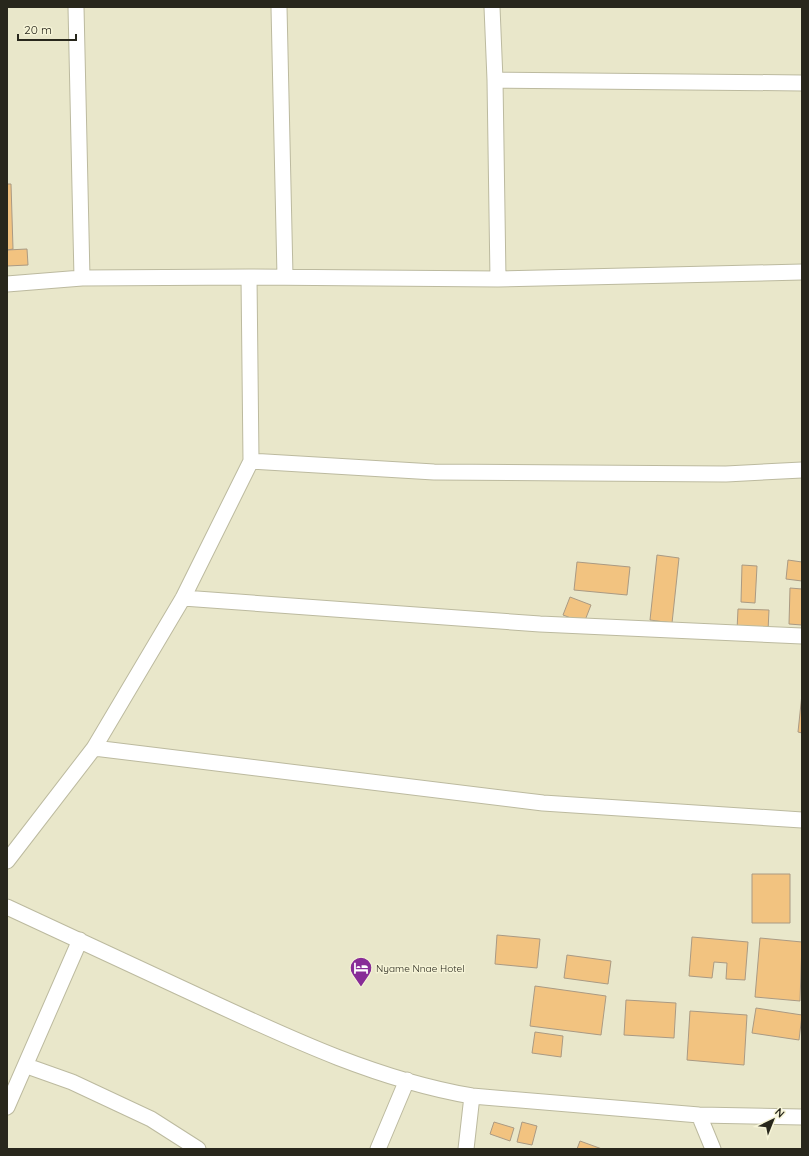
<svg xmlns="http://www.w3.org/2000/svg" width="809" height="1156" font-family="Quicksand,sans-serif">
<rect width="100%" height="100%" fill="#e9e7ca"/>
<!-- building -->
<path fill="#f2c380" stroke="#aa9a83" d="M7 184H11L13 249 7 250Z
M27 249 28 265 7 266V250Z
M657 555 679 558 672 623 650 620Z
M788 560 802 562V581L786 579Z
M577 562 630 567 627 595 574 590Z
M742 565 757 566 755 603 741 602Z
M790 588 802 589V625L789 624Z
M570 597 591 605 584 623 563 615Z
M738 609 769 610 768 631 737 630Z
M802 694V733L798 732Z
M752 874H790V923H752Z
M497 935 540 939 537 968 495 964Z
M692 937 748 942 745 980 726 979 727 963 714 962 712 978 689 976Z
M760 938 802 942 800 1001 755 997Z
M567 955 611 961 608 984 564 978Z
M535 986 606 996 601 1035 530 1026Z
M626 1000 676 1003 674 1038 624 1035Z
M756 1008 802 1015 799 1040 752 1033Z
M690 1011 747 1015 744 1065 687 1060Z
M535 1032 563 1036 561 1057 532 1053Z
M494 1122 514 1128 510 1141 490 1134Z
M522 1122 537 1126 532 1145 517 1142Z
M580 1141 602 1149H577Z"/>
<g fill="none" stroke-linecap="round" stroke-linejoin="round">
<!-- minor casing -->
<g stroke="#bcba9f" stroke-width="17">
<path id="minor" d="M76 7 82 278
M279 7 285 276
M492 7 495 80 498 279
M495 80 802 83
M802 272 498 279 249 277 251 461 434 472 726 474 802 470
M7 284 82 278 249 277
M183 598 540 624 802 636
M94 748 543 803 802 820
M7 861 94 748 183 598 251 461
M7 907C73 937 139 968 205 999 291 1039 378 1080 472 1096L699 1115 802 1117
M27 1066 72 1082 151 1119 198 1149
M7 1107 80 940
M699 1115 713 1149
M378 1149 407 1080
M466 1149 472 1096"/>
</g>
<!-- minor -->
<use href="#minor" stroke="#fff" stroke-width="15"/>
</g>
<!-- icons -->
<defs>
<g id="hotel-pin" transform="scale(1.15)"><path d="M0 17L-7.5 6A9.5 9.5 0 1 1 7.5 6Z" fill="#882c97" stroke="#f6f4d7"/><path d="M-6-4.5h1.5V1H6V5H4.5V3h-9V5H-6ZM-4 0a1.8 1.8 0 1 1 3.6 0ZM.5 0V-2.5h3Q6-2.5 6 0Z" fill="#fff"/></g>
</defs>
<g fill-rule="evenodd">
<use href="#hotel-pin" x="361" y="968"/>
</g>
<g text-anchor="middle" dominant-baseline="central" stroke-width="3" stroke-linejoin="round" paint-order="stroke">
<!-- poi labels -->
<g font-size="10" fill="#28271c" stroke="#f6f4d7" text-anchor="start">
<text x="376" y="968">Nyame Nnae Hotel</text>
</g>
</g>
<!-- border -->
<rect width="809" height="1156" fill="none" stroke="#28271c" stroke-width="16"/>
<!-- north arrow -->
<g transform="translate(773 1120) rotate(43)" stroke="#f6f4d7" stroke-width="3" paint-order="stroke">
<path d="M0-3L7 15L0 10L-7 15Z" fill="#28271c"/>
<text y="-6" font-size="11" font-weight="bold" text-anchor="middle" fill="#28271c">N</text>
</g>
<!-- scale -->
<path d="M18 34v6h58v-6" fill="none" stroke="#28271c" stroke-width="2"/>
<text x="24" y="34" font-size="12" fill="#28271c" stroke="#f6f4d7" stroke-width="3" paint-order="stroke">20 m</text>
</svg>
